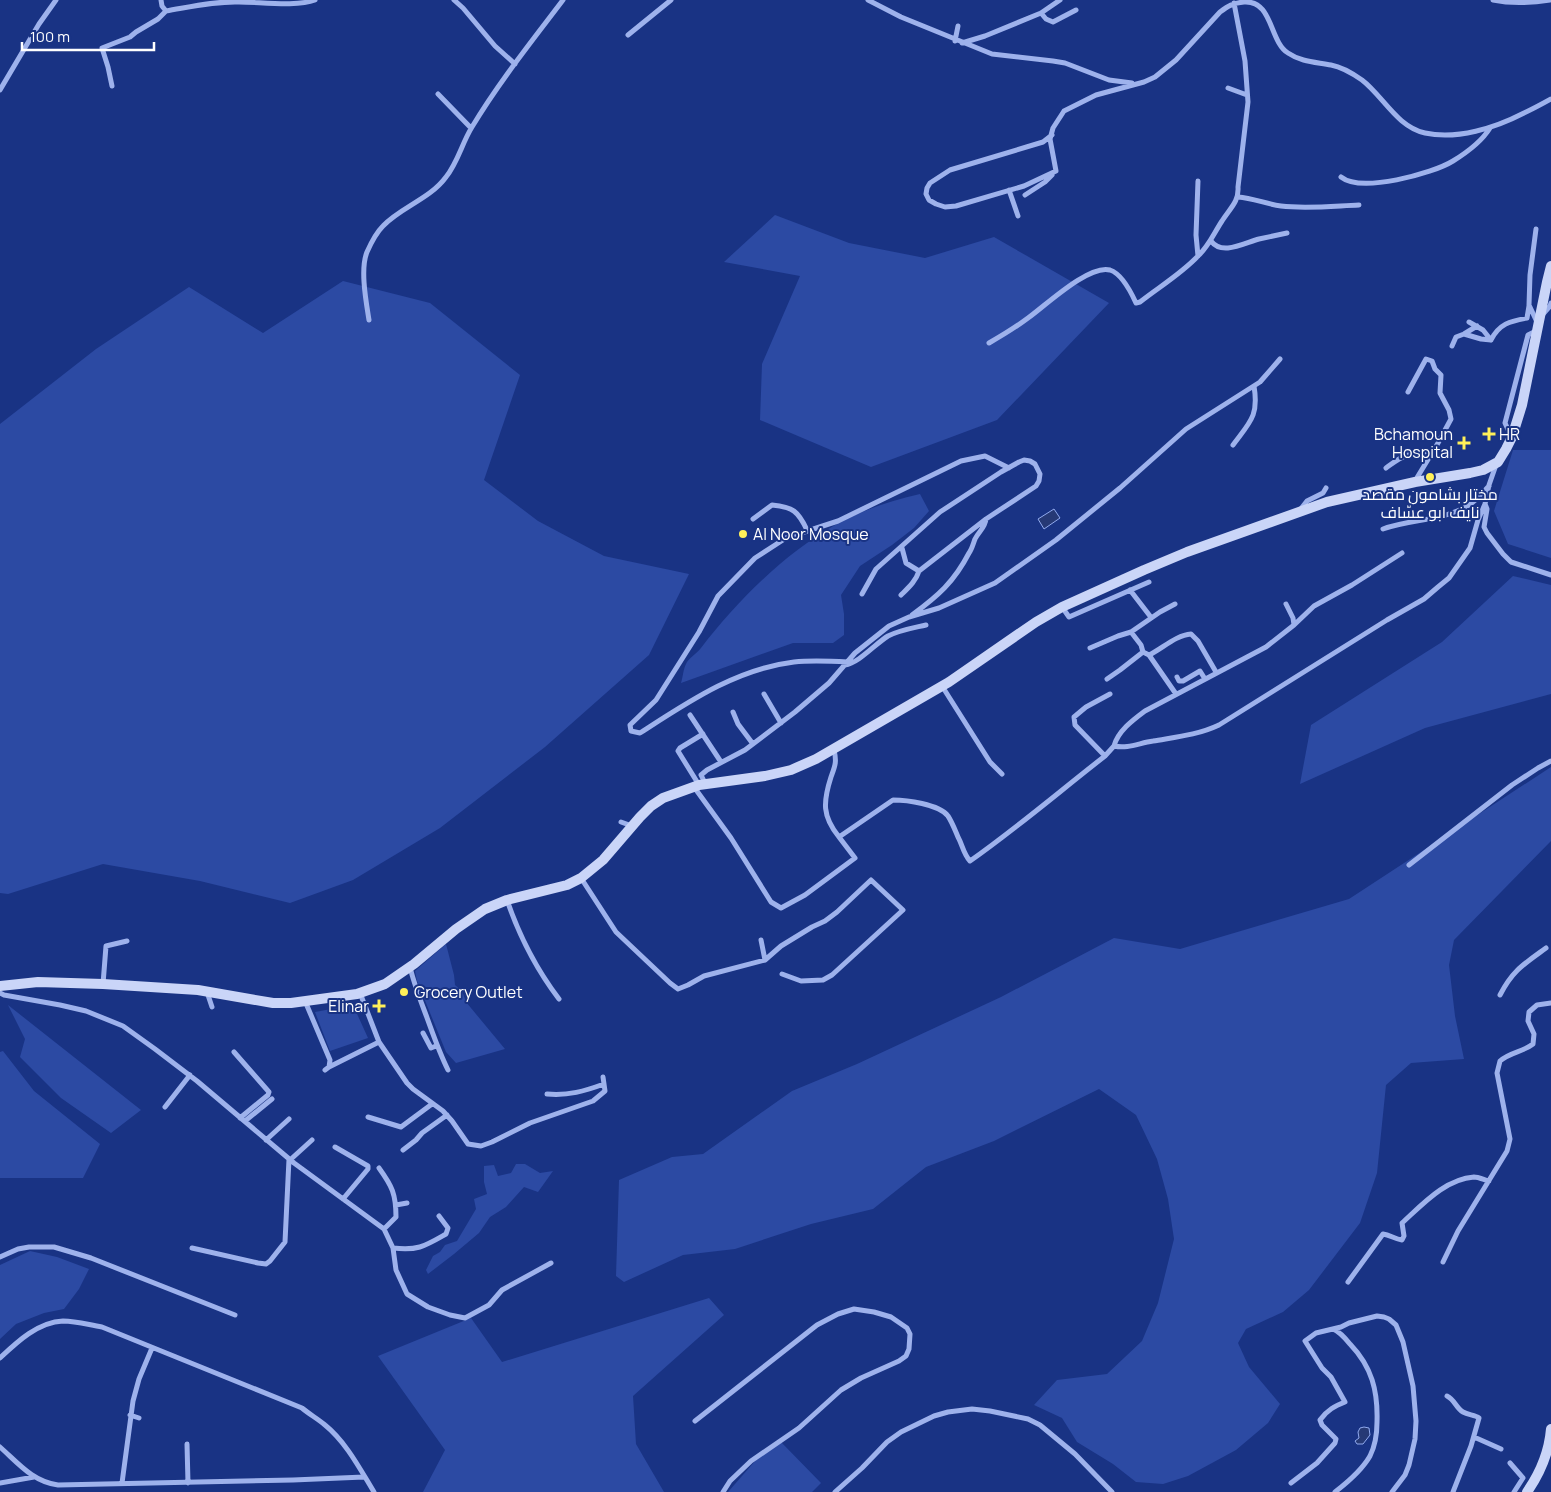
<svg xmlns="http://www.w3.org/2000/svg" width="1551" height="1492" font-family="Manrope,Cairo,sans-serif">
<rect width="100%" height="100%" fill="#193384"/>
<!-- green -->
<path fill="#2c4aa3" d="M775 215 849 243 925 258 994 237 1109 303 997 420 871 467 760 420 762 364 800 276 724 262Z
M343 281 430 303 520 375 484 480 538 521 604 556 689 574 649 655 545 747 440 828 353 880 290 903 200 881 103 864 8 894 0 893V424L96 349 189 287 263 333Z
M1513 450H1551V558L1508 544 1494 511Z
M920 494 929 511 914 528 892 545 860 566 841 595 844 614V635L833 643H793L681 683C683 677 683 670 686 664 688 659 697 653 701 648 736 602 784 554 835 525 861 510 891 501 920 494Z
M1513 576 1551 585V694L1425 728 1300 784 1311 725 1442 642Z
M1551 767V841L1454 940 1449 965 1455 1016 1464 1059 1411 1063 1386 1085 1377 1173 1360 1223 1309 1290 1283 1312 1246 1329 1238 1343 1249 1367 1280 1404 1268 1423 1236 1450 1188 1476 1163 1484 1136 1482 1113 1464 1077 1442 1062 1418 1034 1405 1057 1380 1107 1374 1142 1341 1158 1303 1174 1239 1168 1199 1157 1159 1136 1115 1099 1089 994 1141 926 1167 873 1209 811 1224 735 1249 683 1255 624 1282 616 1276 619 1180 672 1157 703 1154 792 1091 857 1064 1001 997 1114 938 1180 949 1349 899Z
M446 944 454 975 455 985 462 991 466 1002 505 1049 456 1063 446 1052 417 981 415 971Z
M8 1005 141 1110 111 1133 61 1098 20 1057 25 1039Z
M353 1005 368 1038 330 1051 315 1012Z
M3 1051 34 1091 100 1144 83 1178H0V1052Z
M516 1164H525L540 1173 553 1171 538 1192 524 1187 506 1207 490 1217 479 1233 454 1254 428 1274 426 1270 433 1256 440 1252 445 1245 457 1241 476 1209 474 1199 487 1194 484 1182V1166L494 1165 498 1176 511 1173Z
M30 1251 57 1257 89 1269 79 1289 64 1309 44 1313 16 1324 0 1339V1265Z
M709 1298 724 1315 633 1396 636 1444 664 1492H423L445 1450 378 1356 471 1318 502 1362Z
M781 1442 821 1483 812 1492H728L756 1460Z"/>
<!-- water -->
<path fill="#263975" stroke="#91aaee" d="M1054 509 1060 518 1044 529 1038 519Z
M1364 1427 1369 1428 1370 1435 1363 1444H1357L1355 1441 1359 1438 1358 1432 1360 1428Z"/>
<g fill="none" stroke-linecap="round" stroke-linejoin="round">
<!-- street -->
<path stroke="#9eb2ec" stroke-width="5" d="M161 0 162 6 166 11C190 7 215 1 239 2 260 2 297 7 315 0
M454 0 463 8 495 46 515 64
M868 0 901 17 992 54 1053 61 1065 63 1109 80 1132 83
M1493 0C1512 4 1531 3 1550 0
M1041 13 1046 19 1053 22 1076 10
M628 35 671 0
M955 41 958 26
M962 43 985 36 1041 13 1060 0
M112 86 108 67 102 48 130 37 136 32 158 19 166 11
M1228 88 1247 95
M0 90 39 24 56 0
M438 94 471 128
M1052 135 1043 142 950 170 930 183 927 188 926 194 929 200 936 204 945 207 956 206 1024 186 1056 171 1050 139 1053 128 1064 111 1096 95 1144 82 1155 77 1176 60 1220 12C1228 6 1233 3 1244 2 1273 0 1269 41 1288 53 1301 62 1316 62 1331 65 1342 67 1352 73 1362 80 1383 96 1397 127 1425 133 1457 140 1495 128 1524 113 1533 109 1542 104 1551 99
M1341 177C1361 193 1432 174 1453 161 1466 153 1482 141 1490 128
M1198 181 1196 235 1198 256
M1009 190 1018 216
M1025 195 1045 182 1052 175
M1238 197C1253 198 1266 204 1281 206 1306 209 1334 206 1359 205
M1536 229 1530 275 1529 305 1537 322
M1211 241C1222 256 1244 243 1259 239 1268 237 1278 235 1287 233
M1543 314 1550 306 1551 303
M369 320C366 301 360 269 367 252 371 243 376 233 383 226 401 207 430 199 446 177 458 162 462 143 472 127 499 82 532 41 563 0
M1469 322 1483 330 1491 340
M1464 334 1481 339 1491 340
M1491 340C1499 324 1510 321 1527 318L1529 306
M989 343C1003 335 1016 327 1028 318 1045 306 1089 264 1110 270 1122 274 1131 292 1136 303L1140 302C1159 287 1181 274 1198 256 1209 246 1214 233 1222 221 1230 208 1239 202 1238 187L1248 102 1245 61 1234 3
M1452 346 1456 337 1464 334 1477 326
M1408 392 1426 359 1432 361 1435 369 1441 375 1440 393 1449 410 1451 419 1438 443 1415 481
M1511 436 1505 423 1528 335 1536 331
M1233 445C1250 422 1259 416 1254 386
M1496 465 1489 485 1485 504 1487 509 1484 527 1487 533 1503 554 1511 562 1551 575
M1386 468C1393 463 1400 457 1408 455 1415 453 1421 454 1428 451L1432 454
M1300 510 1307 501 1323 493 1326 488
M753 519 772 505C793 507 798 511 807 530
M1383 529C1410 519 1444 521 1469 505 1477 500 1483 492 1489 486
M902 548 906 563 919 571
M1402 553 1352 585 1314 606 1294 625 1266 647 1145 711C1133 720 1118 731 1114 746 1128 749 1139 743 1153 741 1176 737 1198 735 1219 725L1387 620 1424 599 1438 587 1449 578 1470 548 1478 520 1485 504
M1130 590 1150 616
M862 594 876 569 940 512 1001 472 1019 462 1024 460 1030 461 1035 464 1040 474 1039 481 1036 486 986 519 919 571C916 581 908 588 901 595
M1286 604 1293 618 1294 625
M1062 607 1069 617 1149 582
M912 615C938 596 954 582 969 553 972 549 973 544 975 539 979 531 985 528 986 519
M1131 632 1160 612 1175 604
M1090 648 1118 636 1131 632 1141 645 1143 652
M1149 655C1162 649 1176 635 1191 634L1198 641 1216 672
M848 662C830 661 812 660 794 662 736 669 688 702 640 733L631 731 630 725 656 700 699 632 718 596 755 558 786 538 838 521 961 461 985 456 1009 468
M845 665C859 663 875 644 888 636 900 630 913 628 926 625
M1177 677 1179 681H1183L1200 671 1205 679
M1107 679 1120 670 1143 652 1149 655 1176 694
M942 686 990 762 1002 774
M764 694 781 723
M733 712 738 724 753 744
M690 715 721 762
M834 750C837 762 835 766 831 777 823 802 822 816 839 837L893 800C906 800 939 804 948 816 952 822 955 830 958 837 963 846 963 853 970 861 1017 828 1060 791 1105 756L1114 746
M1105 756 1075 725 1074 717 1086 707 1110 694
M705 783 701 775 707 770 745 750 795 712 829 683 855 653 889 626 909 617 939 608 995 583 1056 540 1120 488 1186 429 1260 382 1280 359
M699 785 678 751 680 748 703 734
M694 787 731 838 771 902 781 908 805 895 855 858 839 837
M621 822 632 826
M1409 865 1512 785 1538 768 1551 761
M581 878 616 932 670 983 678 989 688 985 704 976 765 960 761 940
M507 900C519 935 537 970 559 999
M765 960 781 946 812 927 825 921 837 912 871 880 903 910 832 975 823 980 801 981 782 974
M410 967C414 984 420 999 426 1015 433 1034 439 1052 448 1070
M103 984 106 946 127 941
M207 992 212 1007
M0 993 4 995 60 1005 86 1011 123 1026 155 1049 197 1081 294 1163 384 1229 393 1248 396 1270 407 1294 428 1307 450 1315 465 1318 489 1305 502 1290 551 1263
M360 993 379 1042 407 1083 413 1089 443 1111 452 1121 468 1144 481 1146 492 1142 530 1123 593 1101 605 1091 603 1077
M1500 995C1513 970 1524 964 1546 948
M305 1001 330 1060 329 1067 325 1070
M423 1033 431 1048 436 1046
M234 1052 269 1092 268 1095 240 1118
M329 1067 379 1042
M547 1094C568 1096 585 1091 604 1084
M165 1107 190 1075
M368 1117 401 1127 432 1104
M245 1121 272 1099
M266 1140 289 1119
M335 1147 368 1166V1169L343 1199
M403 1150 416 1140 422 1133 447 1115
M290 1160 312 1140
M379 1168C392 1186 396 1194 396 1217L384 1229
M396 1205 407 1203
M192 1248 258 1263 266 1264 270 1261 285 1242 289 1159
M393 1248C418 1251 425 1246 446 1234L448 1228 439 1216
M0 1257 18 1249 29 1247H54L91 1258 235 1315
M1443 1262 1458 1231 1507 1151 1510 1139 1497 1073 1500 1061C1510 1052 1523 1052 1533 1044L1534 1034 1528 1021 1529 1012 1537 1005 1551 1003
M1348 1282 1383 1234C1390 1235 1395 1239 1402 1240L1404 1236 1402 1223C1422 1205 1445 1179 1474 1177 1479 1177 1484 1180 1489 1181
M1333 1329C1340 1332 1344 1337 1350 1344 1372 1367 1378 1391 1377 1422 1377 1433 1375 1446 1370 1456 1362 1470 1348 1482 1335 1492
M0 1358C17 1342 38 1322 63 1321 77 1321 89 1325 102 1327L302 1408C309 1414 318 1419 325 1425 346 1442 360 1469 374 1492
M1447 1396C1455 1400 1456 1408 1463 1412 1468 1415 1475 1415 1479 1418L1471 1446 1453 1492
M130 1415 139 1418
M695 1421 817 1325 838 1314 854 1309 874 1312 891 1317 907 1328 910 1334 909 1349 906 1356 899 1361 861 1378 841 1390 799 1428 751 1461 730 1481 723 1492
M1474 1437 1501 1449
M187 1444 188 1483
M0 1447C18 1463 33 1482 58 1485L293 1480 364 1477
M1510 1463 1523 1478 1514 1492
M0 1483 34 1477
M122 1483 133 1401 139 1379 152 1348
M1291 1483 1317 1463 1335 1443 1336 1439 1322 1425 1320 1420C1327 1410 1335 1406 1345 1402L1331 1377 1322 1368 1305 1341 1316 1333 1341 1327 1349 1323 1377 1316 1384 1317 1389 1319 1396 1325 1403 1342 1413 1386 1416 1421 1415 1439 1409 1465 1405 1475 1392 1492
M835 1492 862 1468 887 1442 901 1432 934 1416 948 1412 972 1409 990 1411 1028 1419 1040 1425 1075 1454 1112 1492"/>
<!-- secondary -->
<path stroke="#cad5f8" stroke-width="10" d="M0 986 38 982 103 984 198 990 273 1003H291L357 994 385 984 414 964 456 929 485 909 507 900 567 885 581 878 603 860 640 817 651 806 663 798 699 785 765 776 791 770 816 759 949 682 1036 622 1062 607 1144 570 1187 552 1327 502 1415 482 1470 473 1483 470 1498 462 1506 449 1512 437 1522 405 1547 282 1551 266
M1527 1492C1541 1472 1549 1453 1551 1429"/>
</g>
<!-- markers -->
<g fill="#fff059" stroke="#193384" stroke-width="2">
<path d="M1486.5 426.5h5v5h5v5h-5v5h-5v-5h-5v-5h5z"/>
<path d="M1461.5 435.5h5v5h5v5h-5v5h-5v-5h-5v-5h5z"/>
<circle cx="1430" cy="477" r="5"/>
<circle cx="743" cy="534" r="5"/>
<circle cx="404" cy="992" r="5"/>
<path d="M376.5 998.5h5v5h5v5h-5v5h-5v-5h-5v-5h5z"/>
</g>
<g text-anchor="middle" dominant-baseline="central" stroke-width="4" stroke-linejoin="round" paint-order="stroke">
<!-- poi labels -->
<g font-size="16" fill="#fff" stroke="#193384" text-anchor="start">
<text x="1453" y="434" text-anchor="end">Bchamoun<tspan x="1453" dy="18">Hospital</tspan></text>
<text x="1499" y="434">HR</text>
<text x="1430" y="494" text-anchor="middle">مختار بشامون مقصد<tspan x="1430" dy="18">نايف ابو عسّاف</tspan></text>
<text x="753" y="534">Al Noor Mosque</text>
<text x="414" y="992">Grocery Outlet</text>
<text x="369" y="1006" text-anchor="end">Elinar</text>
</g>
</g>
<!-- scale -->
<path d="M22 42v8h132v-8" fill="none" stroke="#ffffff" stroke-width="2.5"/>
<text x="30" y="42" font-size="15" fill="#ffffff" stroke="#193384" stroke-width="4" paint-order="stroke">100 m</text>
</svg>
